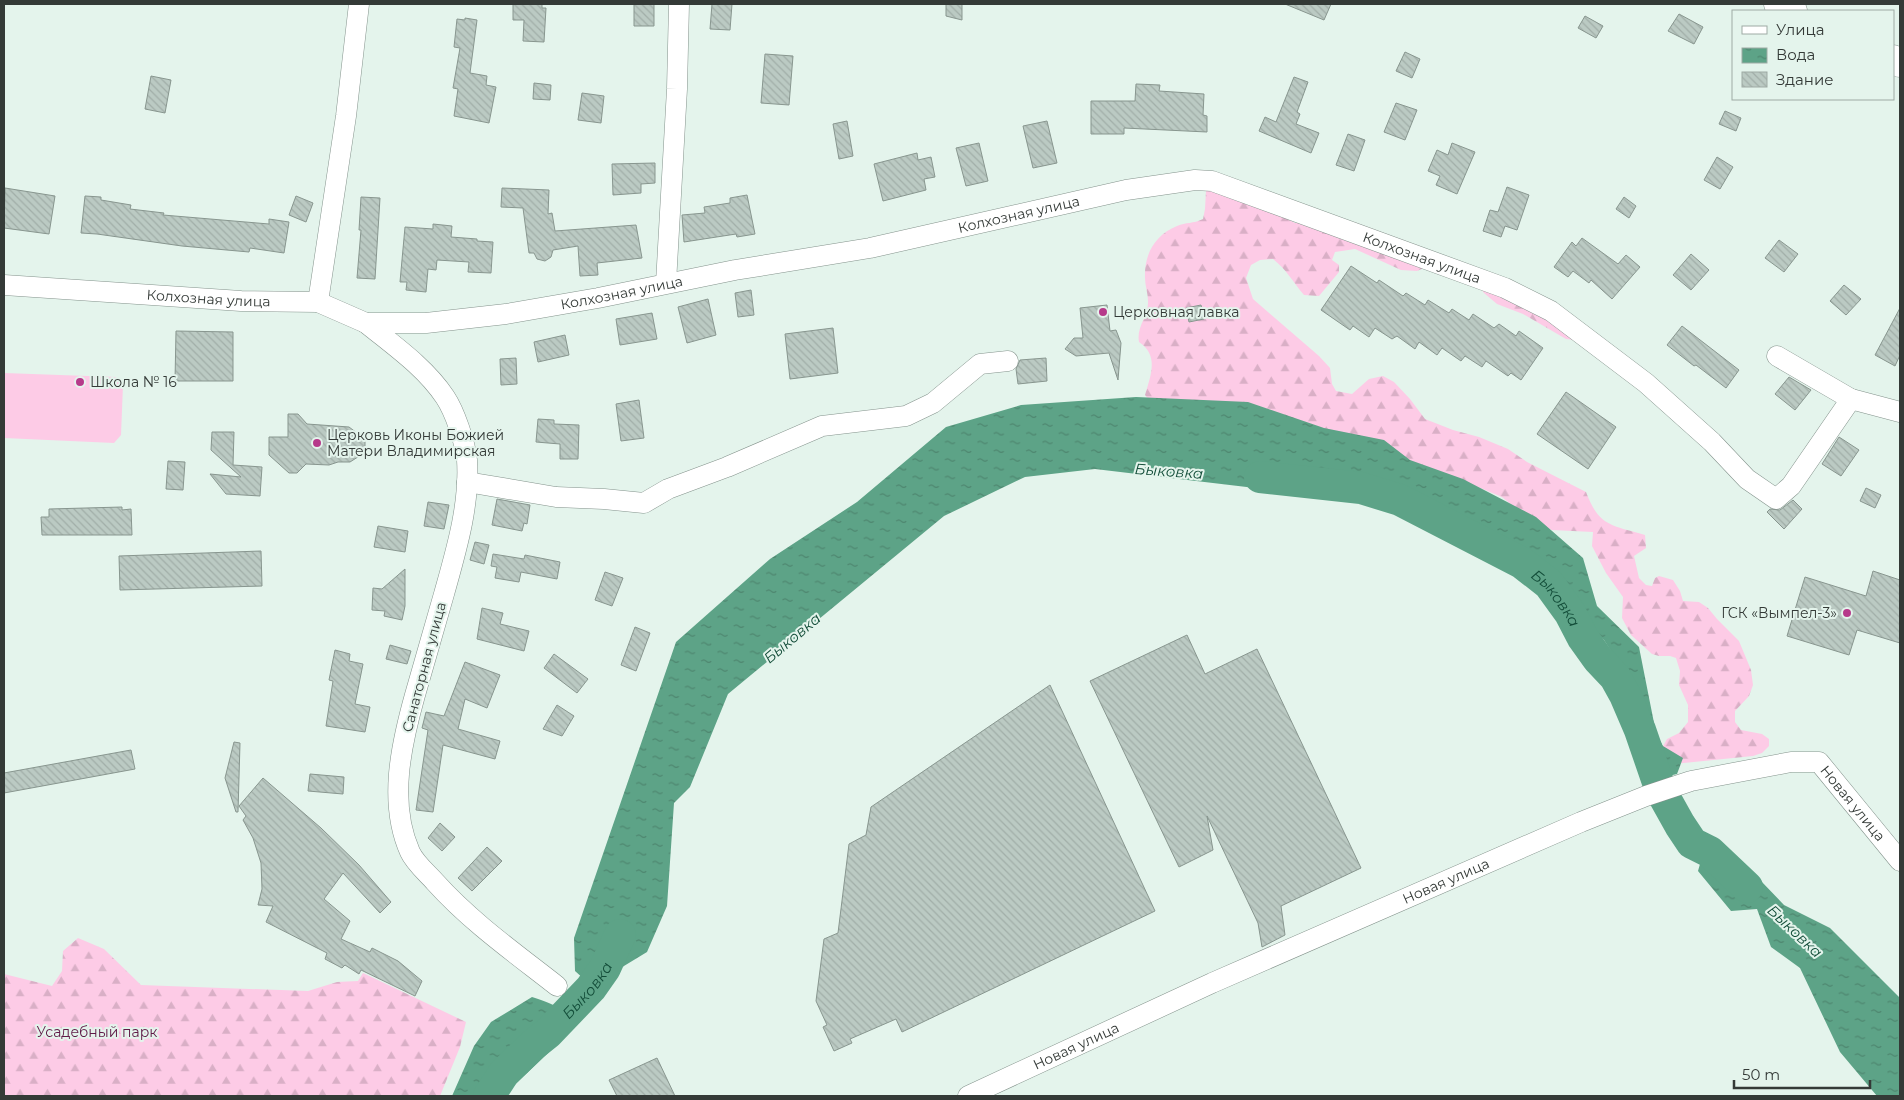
<svg xmlns="http://www.w3.org/2000/svg" width="1904" height="1100" font-family="Montserrat,sans-serif">
<defs>
<pattern id="forest-firs" width="22" height="20" patternUnits="userSpaceOnUse" patternTransform="scale(1.25)"><rect width="22" height="20" fill="#fdcbe6"/><path d="M5 1l3.5 6h-7zM16 11l3.5 6h-7z" fill="#d9afc6"/></pattern>
<pattern id="water-ripples" width="26" height="14" patternUnits="userSpaceOnUse" patternTransform="scale(1.25)"><rect width="26" height="14" fill="#5da387"/><path d="M2 4q2-2 4 0t4 0M15 11q2-2 4 0t4 0" fill="none" stroke="#4e866f"/></pattern>
<pattern id="building-back-hatch" width="6" height="6" patternUnits="userSpaceOnUse" patternTransform="scale(1.25)"><rect width="6" height="6" fill="#bbcac3"/><path d="M-1 5l2 2M0 0l6 6M5-1l2 2" fill="none" stroke="#a1aea8"/></pattern>
</defs>
<rect width="100%" height="100%" fill="#e4f4ec"/>
<!-- forest -->
<path fill="url(#forest-firs)" d="M1220 183 1295 223 1354 222 1422 247 1431 265 1417 271 1401 270 1355 249 1335 252 1332 260 1339 265V272L1319 296 1304 295C1292 281 1287 270 1273 259L1260 260 1251 265 1246 278 1253 299 1319 356 1330 368 1332 384 1336 391 1352 394 1369 379 1383 376 1394 382 1410 399 1425 419 1453 430 1479 437 1508 449 1527 462 1586 492C1599 527 1612 525 1645 535L1646 548 1634 556 1639 578 1646 585 1652 586 1655 578 1659 576 1673 580 1680 591 1683 601 1699 602 1708 608 1717 619 1739 641 1751 670 1753 685 1749 696 1735 711V722L1741 730 1762 734 1769 739V746L1762 753 1753 756 1674 764 1662 748 1667 739 1679 733 1688 722V705L1679 685 1680 671 1676 658 1670 656H1659L1652 654 1631 635 1622 618 1623 597 1606 573 1592 546 1593 532 1552 530 1536 525 1502 497 1478 487 1150 401 1145 395C1151 375 1159 355 1139 342 1136 326 1149 316 1148 301 1148 293 1145 286 1145 278 1144 254 1155 235 1177 226 1186 222 1193 224 1203 219L1205 209 1206 191Z
M1486 274 1575 340 1566 339 1523 314 1497 304 1484 293 1478 285Z
M78 938 104 949 141 985 308 991 337 982 358 981 363 973 466 1022 460 1047 440 1096H4V974L52 986 62 971 63 951Z"/>
<!-- garden -->
<path fill="#fdcbe6" d="M4 373 116 377 123 385 121 435 114 443 4 438Z"/>
<!-- water -->
<path fill="url(#water-ripples)" d="M1136 397 1248 402 1324 428 1384 440 1410 460 1463 479 1536 517 1583 558 1597 606 1639 647 1656 733 1663 746 1683 758 1677 774 1664 777 1657 771 1635 688 1604 640 1525 553 1379 478 1337 477 1255 488 1095 469 1025 477 944 516 728 694 690 787 674 803 667 906 647 952 619 969 585 980 575 971 574 938 676 642 770 559 857 502 946 427 1021 405Z
M1702 857 1727 858 1761 881 1784 905 1830 928 1900 998V1096H1877L1840 1052 1800 968 1771 947 1757 909 1731 911 1698 871Z
M532 997C555 1005 568 1007 567 1035L503 1096H452L474 1046 491 1022Z"/>
<g fill="none" stroke-linecap="round" stroke-linejoin="round">
<!-- river -->
<g stroke="#5da387" stroke-width="32">
<path id="s1" d="M1260 477 1361 488 1400 500 1522 563 1549 584 1570 613 1583 638 1598 659 1615 677 1625 695 1640 730 1661 791 1680 825 1692 843 1710 852 1747 887"/>
<path id="s2" d="M489 1096 504 1073 533 1045 548 1033 591 988 605 968 620 935"/>
</g>
</g>
<!-- building -->
<path fill="url(#building-back-hatch)" stroke="#88968f" d="M513 4H542V8H546L544 42 523 41 524 20H513Z
M634 4H654V26H634Z
M712 4H732L730 30 710 29Z
M946 4H962V20L946 16Z
M1285 4H1331L1324 20Z
M1679 14 1703 27 1694 44 1668 31Z
M1585 16 1603 26 1596 38 1578 28Z
M465 18 477 20 470 73 487 76 486 85 496 87 489 123 454 116 458 89 453 88 460 48 454 47 457 19 465 20Z
M1405 52 1420 59 1412 78 1396 71Z
M765 54 793 56 789 105 761 103Z
M151 76 171 80 165 113 145 109Z
M1294 77 1308 82 1297 112 1300 114 1296 124 1319 133 1311 153 1259 131 1265 117 1276 122Z
M534 83 551 85 550 100 533 99Z
M1136 84 1160 85 1159 91 1204 94 1203 115 1207 116V132L1124 128V134H1091V101H1135Z
M582 93 604 96 601 123 578 120Z
M1396 103 1417 110 1405 140 1384 132Z
M1725 111 1741 118 1736 131 1719 124Z
M847 121 853 156 839 159 833 124Z
M1047 121 1057 163 1033 168 1023 126Z
M1348 134 1365 140 1354 171 1336 165Z
M979 143 988 181 966 186 956 148Z
M1452 143 1475 152 1457 194 1436 185 1440 176 1428 171 1437 150 1448 155Z
M917 153 918 160 931 157 935 177 924 179 926 190 883 201 874 164Z
M1717 157 1733 167 1720 189 1704 180Z
M655 163V183L641 184V193L613 195 612 164Z
M1507 187 1529 195 1517 230 1505 226 1501 237 1483 231 1490 210 1498 212Z
M5 188 55 196 49 234 4 228Z
M502 188 549 190 548 214 552 213 555 231 636 225 642 258 597 263 598 275 580 276 578 246 553 250 551 257 545 261 537 259 534 253H529L523 208 501 207Z
M747 195 755 234 737 237 736 234 684 242 682 215 705 213 704 207 730 203V198Z
M85 196 101 197V200L131 205 130 209 164 213 163 215 269 224V219L289 222 284 253 250 248 249 252 182 246 97 234 81 233Z
M296 196 313 203 306 222 289 215Z
M361 197 380 198 375 279 357 278 361 230H359Z
M1624 197 1636 206 1629 218 1616 209Z
M433 224 452 226 451 237 477 239V241L493 242 491 273 468 272 469 262 437 260 436 270 428 269 426 292 406 290 407 282H400L405 227 433 229Z
M1582 238 1618 264 1626 255 1640 267 1612 299 1591 280 1589 283 1573 271 1568 277 1554 267 1572 242 1576 246Z
M1779 240 1798 254 1784 272 1765 258Z
M1691 254 1709 270 1691 290 1673 275Z
M1351 266 1377 283 1379 280 1403 296 1406 293 1425 305 1428 300 1449 313 1452 309 1469 320 1473 314 1494 328 1499 324 1516 336 1519 331 1543 348 1521 380 1511 373 1508 376 1486 361 1482 367 1465 356 1461 361 1442 348 1437 355 1419 342 1415 349 1397 336 1392 339 1375 328 1369 337 1353 326 1350 330 1321 310Z
M1844 285 1861 299 1846 315 1830 301Z
M751 290 754 315 738 317 735 293Z
M708 299 716 335 687 343 678 307Z
M1107 305 1110 331 1116 330 1121 343 1118 380 1109 353 1076 356 1065 349 1074 338H1083L1080 308Z
M1201 305 1204 319 1189 322 1186 308Z
M1900 308V355L1895 366 1875 355Z
M652 313 657 339 620 345 616 319Z
M1682 326 1739 370 1726 388 1696 365 1694 366 1667 345Z
M833 328 838 373 790 379 785 334Z
M176 331 233 332V381H175Z
M565 335 569 355 538 362 534 342Z
M516 358 517 384 501 385 500 359Z
M1046 358 1047 381 1018 384 1016 369 1020 360Z
M1789 377 1811 390 1795 410 1775 394Z
M1566 392 1616 427 1588 469 1537 434Z
M639 400 644 438 621 441 616 404Z
M288 414H298L307 424 349 427 365 439V450L361 455 350 462H338L329 465 306 464 297 473H289L269 455V437H288Z
M538 419 554 420V424L579 425 578 459H560V444L536 442Z
M212 432H234L233 465 262 467 260 496 226 494 210 474 241 477 211 450Z
M1839 437 1859 450 1841 476 1822 464Z
M168 461 185 462 183 490 166 489Z
M1866 488 1881 495 1875 508 1860 501Z
M497 499 530 505 527 524 524 523 522 531 492 525Z
M1793 500 1802 509 1784 529 1767 512 1770 509 1780 510Z
M428 502 449 505 444 529 424 526Z
M122 507V510L131 509 132 535H42L41 517H49V509Z
M378 526 408 531 405 552 374 547Z
M475 542 489 545 484 564 470 560Z
M261 551 262 586 120 590 119 556Z
M493 554 524 559 525 555 560 562 557 579 521 572 519 582 495 578 497 567 491 566Z
M405 569V606L402 620 384 616 385 611 372 610 373 588 382 589Z
M1873 571 1900 580V643L1857 630 1849 655 1787 636 1805 577 1866 596Z
M605 572 623 578 612 606 595 600Z
M482 608 503 613 500 624 529 631 524 651 477 639Z
M635 627 650 633 636 671 621 665Z
M1187 635 1205 674 1257 649 1361 868 1281 906 1285 935 1262 947 1258 923 1207 816 1213 850 1179 867 1090 681Z
M390 645 411 651 407 664 386 659Z
M335 650 350 654 349 661 363 664 355 704 370 707 365 732 326 726 333 681 329 680Z
M554 654 588 679 577 693 544 668Z
M465 662 500 675 487 708 465 699 458 729 500 741 495 759 443 745 433 812 416 810 428 730 422 728 426 712 444 716Z
M1050 685 1155 911 902 1032 896 1019 850 1039 852 1043 834 1051 823 1027 827 1025 816 1001 824 939 838 933 849 844 866 835 871 807Z
M557 705 574 716 562 736 543 729Z
M234 742 240 743 238 812H236L225 778Z
M131 750 135 769 4 793V773Z
M310 774 344 777 343 794 308 791Z
M263 778 321 828 359 865 391 902 380 913 343 873 324 899 350 921 341 939 370 952 372 948 398 961 422 981 415 996 361 970 359 974 345 965 342 968 325 959 327 953 266 922 273 906 258 905 262 889 261 863 253 838 243 820 246 816 239 806Z
M440 823 455 837 442 851 428 838Z
M487 847 502 861 472 891 458 878Z
M657 1058 675 1096H617L609 1080Z"/>
<g fill="none" stroke-linecap="round" stroke-linejoin="round">
<!-- street casing -->
<g stroke="#84938c" stroke-width="21">
<g id="street">
<path d="M666 283 677 89 679 4"/>
<path id="s3" d="M4 285 241 301 318 302 366 323H426L506 314 598 298 735 270 870 248 1126 190 1195 180 1212 181 1505 288 1551 311 1646 383 1712 442 1747 479 1776 499 1791 486 1851 399 1900 412"/>
<path d="M318 302 346 116 359 4"/>
<path d="M366 323C393 345 425 367 445 397 455 412 465 442 467 460 470 505 456 551 444 594 434 628 425 661 415 695 401 745 388 803 410 852 415 863 427 873 435 882 471 922 515 953 557 986"/>
<path d="M1777 356 1851 399"/>
<path d="M467 482 556 497 604 499 644 503 668 489 727 467 822 426 906 416 933 403 980 364 1008 361"/>
<path id="s4" d="M968 1096 1212 983 1581 822 1646 796 1691 781 1791 762H1819L1900 861"/>
</g>
</g>
<!-- secondary casing -->
<g stroke="#84938c" stroke-width="29">
<path id="secondary" d="M1778 4 1793 11
M1893 59 1900 63"/>
</g>
<!-- street -->
<use href="#street" stroke="#fff" stroke-width="20"/>
<!-- secondary -->
<use href="#secondary" stroke="#fff" stroke-width="28"/>
</g>
<!-- markers -->
<g fill="#b63a8a" stroke="#e4f4ec" stroke-width="2">
<circle cx="1103" cy="312" r="5"/>
<circle cx="80" cy="382" r="5"/>
<circle cx="317" cy="443" r="5"/>
<circle cx="1847" cy="613" r="5"/>
</g>
<g text-anchor="middle" dominant-baseline="central" stroke-width="4" stroke-linejoin="round" paint-order="stroke">
<!-- street labels -->
<g font-size="14" fill="#343a37" stroke="#e4f4ec">
<text stroke="none"><textPath href="#s3" startOffset="1030">Колхозная улица</textPath></text>
<text stroke="none"><textPath href="#s3" startOffset="1450">Колхозная улица</textPath></text>
<text stroke="none"><textPath href="#s3" startOffset="625">Колхозная улица</textPath></text>
<text stroke="none"><textPath href="#s3" startOffset="205">Колхозная улица</textPath></text>
<text transform="translate(424 667) rotate(-75)">Санаторная улица</text>
<text stroke="none"><textPath href="#s4" startOffset="972">Новая улица</textPath></text>
<text stroke="none"><textPath href="#s4" startOffset="524">Новая улица</textPath></text>
<text stroke="none"><textPath href="#s4" startOffset="119">Новая улица</textPath></text>
</g>
<!-- poi labels -->
<g font-size="14" fill="#343a37" stroke="#e4f4ec" text-anchor="start">
<text x="1113" y="312">Церковная лавка</text>
<text x="90" y="382">Школа № 16</text>
<text x="327" y="435">Церковь Иконы Божией<tspan x="327" dy="16">Матери Владимирская</tspan></text>
<text x="1837" y="613" text-anchor="end">ГСК «Вымпел-3»</text>
</g>
<!-- park labels -->
<g font-size="14" fill="#601a47" stroke="#e4f4ec">
<text x="97" y="1032">Усадебный парк</text>
</g>
<!-- water labels -->
<g font-size="15" font-style="italic" fill="#134d39" stroke="#e4f4ec">
<text transform="translate(1169 471) rotate(4)">Быковка</text>
<text stroke="none"><textPath href="#s1" startOffset="329">Быковка</textPath></text>
<text transform="translate(792 638) rotate(-40)">Быковка</text>
<text transform="translate(1795 931) rotate(43)">Быковка</text>
<text stroke="none"><textPath href="#s2" startOffset="145">Быковка</textPath></text>
</g>
</g>
<!-- border -->
<rect width="1904" height="1100" fill="none" stroke="#343a37" stroke-width="10"/>
<!-- legend -->
<rect x="1732" y="10" width="162" height="90" fill="#e4f4ec" stroke="#9eaaa4"/>
<rect x="1742" y="26" width="25" height="8" fill="#ffffff" stroke="#9eaaa4"/>
<text x="1776" y="35" font-size="15" fill="#343a37">Улица</text>
<rect x="1742" y="48" width="25" height="15" fill="url(#water-ripples)" stroke="#9eaaa4"/>
<text x="1776" y="60" font-size="15" fill="#343a37">Вода</text>
<rect x="1742" y="72" width="25" height="15" fill="url(#building-back-hatch)" stroke="#9eaaa4"/>
<text x="1776" y="85" font-size="15" fill="#343a37">Здание</text>
<!-- scale -->
<path d="M1734 1080v8h136v-8" fill="none" stroke="#343a37" stroke-width="2.5"/>
<text x="1742" y="1080" font-size="15" fill="#343a37" stroke="#e4f4ec" stroke-width="4" paint-order="stroke">50 m</text>
</svg>
